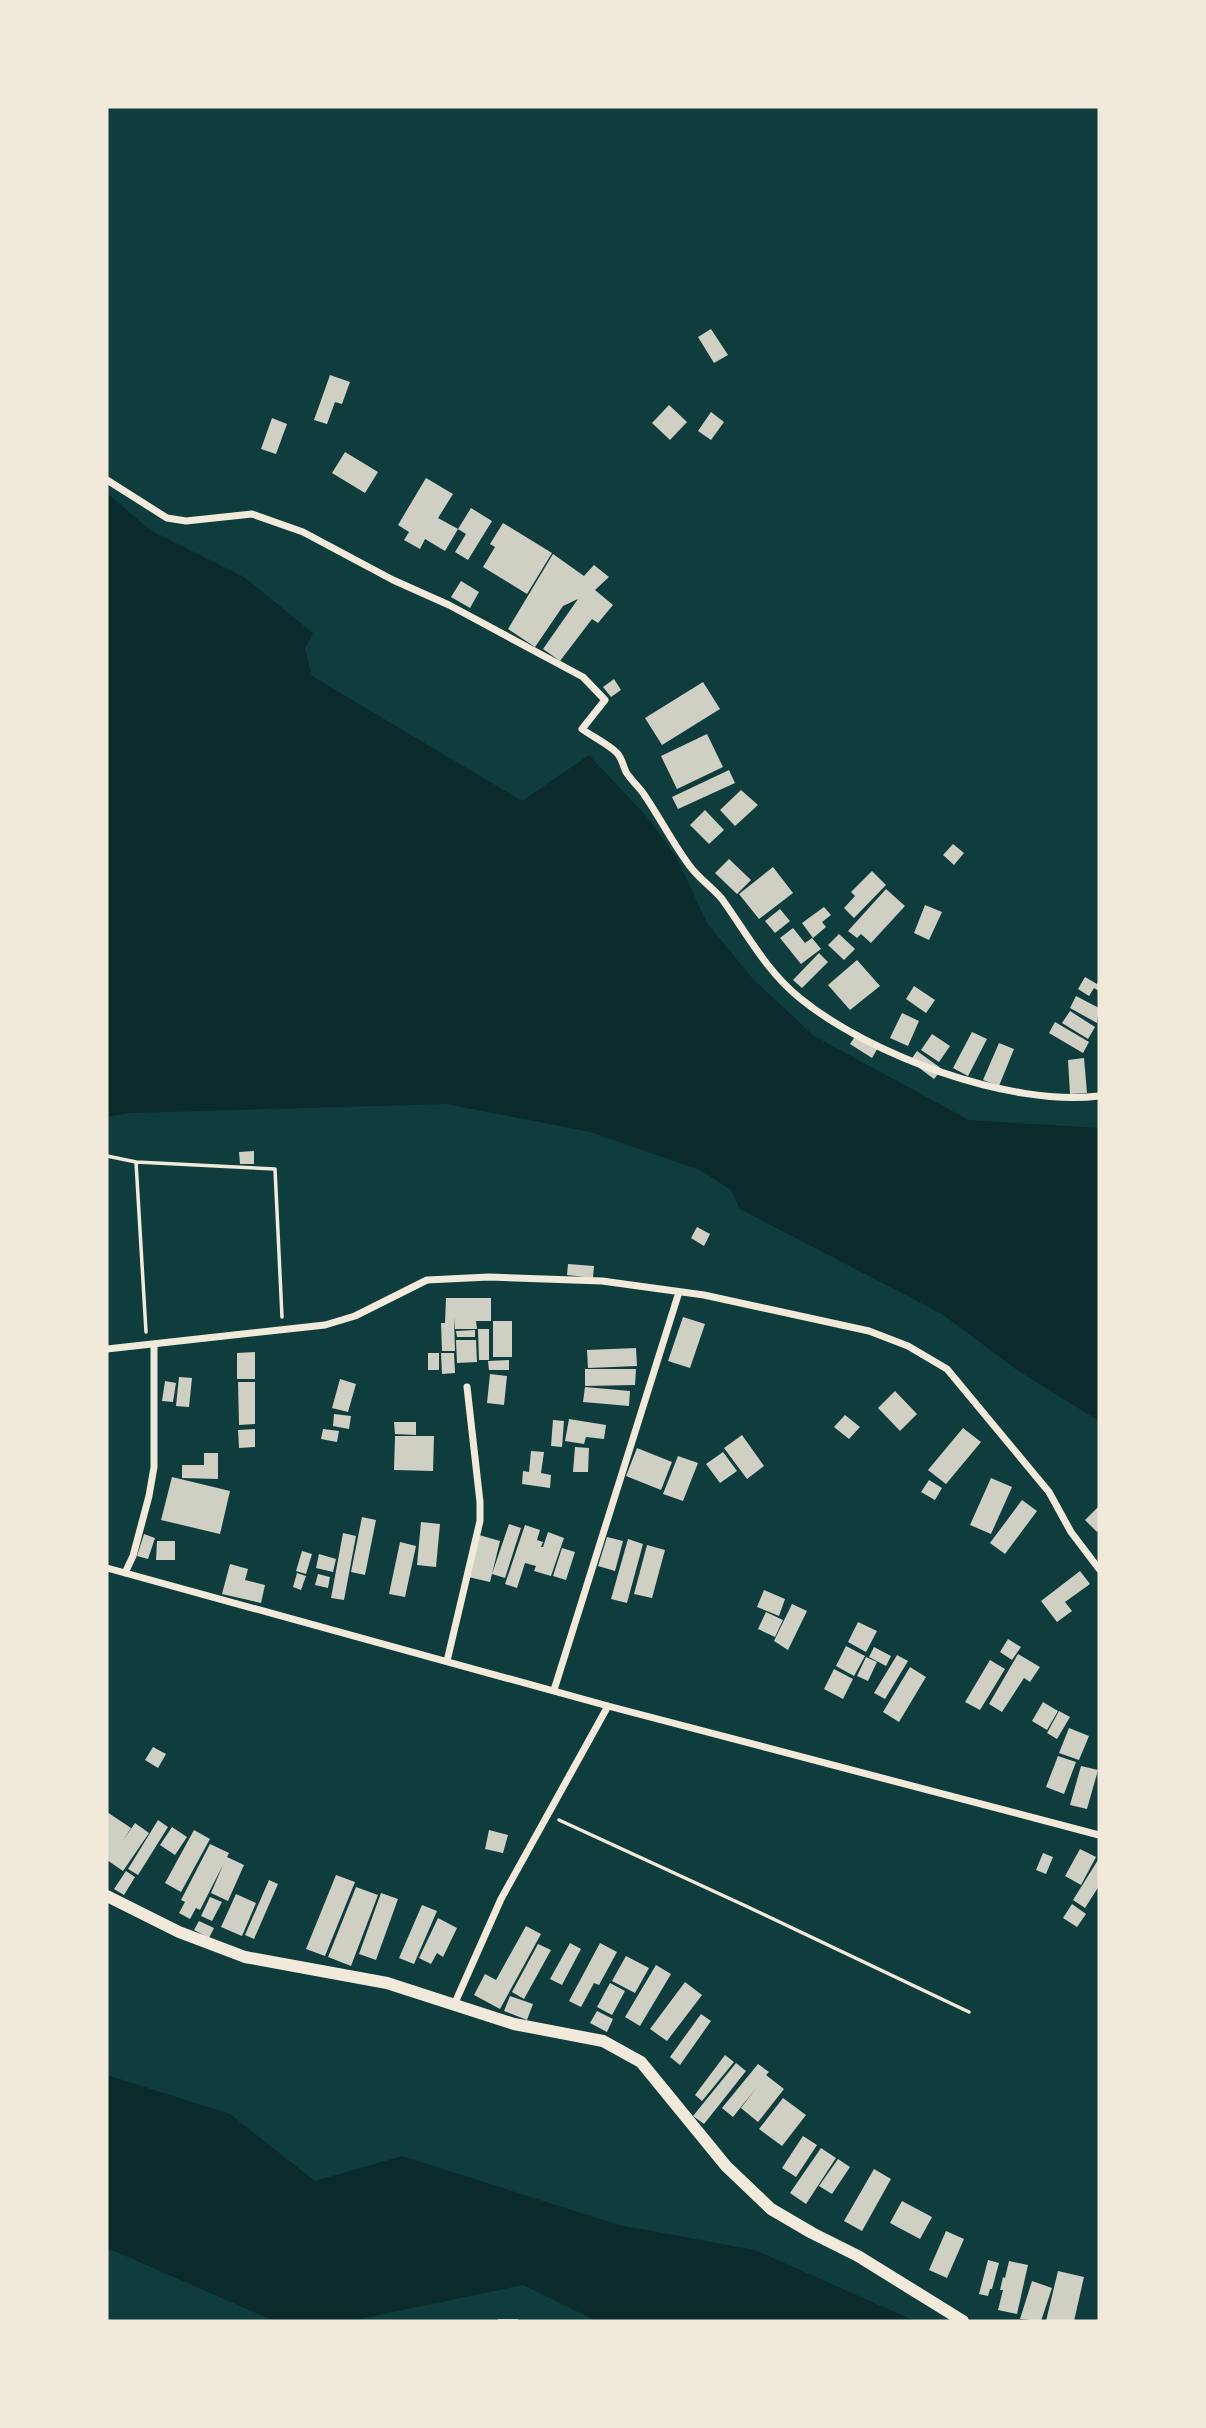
<svg xmlns="http://www.w3.org/2000/svg" width="1206" height="2428" font-family="Merriweather,serif">
<rect width="100%" height="100%" fill="#0f3d3e"/>
<!-- water -->
<path fill="#0a2a2b" d="M107 493 150 530 244 577 313 633 305 649 312 676 522 801 589 755 648 818 677 858 707 923 753 979 814 1036 969 1120 1099 1128V1421L1017 1370 942 1314 740 1209 731 1190 700 1170 590 1132 446 1104 131 1113 107 1117Z
M107 2075 230 2114 315 2181 402 2156 619 2225 755 2250 915 2321H597L523 2285 350 2321H274L112 2250 107 2251Z"/>
<!-- building -->
<path fill="#cfcfc3" d="M711 329 728 355 714 363 698 337Z
M330 375 350 382 342 404 335 402 327 424 314 420Z
M669 405 687 422 670 440 652 423Z
M711 412 724 422 711 440 698 431Z
M272 418 287 424 276 454 261 449Z
M345 452 378 472 365 493 332 473Z
M426 478 453 494 438 518 458 529 445 551 425 539 420 549 404 540 409 532 398 525Z
M471 508 492 521 468 560 455 552 466 534 458 529Z
M503 523 552 553 527 594 483 567 495 547 490 544Z
M553 554 584 576 594 565 609 577 595 590 613 605 598 623 592 619 560 661 543 649 578 599 563 606 535 647 508 629Z
M461 581 479 592 470 608 451 597Z
M614 679 621 690 611 697 603 687Z
M703 682 720 709 662 745 645 718Z
M707 734 723 767 677 789 661 756Z
M729 770 735 783 678 809 672 797Z
M741 790 758 805 735 826 720 810Z
M705 810 724 830 709 844 690 825Z
M953 844 964 853 954 865 943 855Z
M729 859 751 880 737 894 715 873Z
M773 867 793 893 759 919 739 894Z
M872 871 886 885 854 918 844 908 855 896 851 892Z
M886 889 905 906 871 943 861 934 857 938 848 931Z
M925 905 942 912 929 940 914 933Z
M824 907 831 915 822 922 826 927 813 938 802 923Z
M780 909 790 921 775 933 765 921Z
M793 928 805 943 812 938 821 949 801 964 780 938Z
M839 934 855 949 844 960 828 945Z
M819 953 828 962 802 988 793 980Z
M857 960 880 986 850 1010 828 985Z
M1085 977 1097 984 1099 979V991L1094 988 1089 996 1078 989Z
M914 986 935 1000 926 1013 906 999Z
M1076 996 1099 1008 1097 1023 1070 1008Z
M1070 1011 1095 1027 1088 1039 1062 1023Z
M902 1013 919 1021 908 1046 890 1038Z
M1055 1022 1089 1042 1083 1053 1049 1033Z
M858 1032 879 1046 872 1058 850 1044Z
M972 1032 987 1039 968 1076 953 1068Z
M932 1034 950 1046 939 1062 921 1050Z
M999 1043 1014 1049 999 1086 983 1080Z
M917 1051 942 1069 934 1079 910 1061Z
M1084 1058 1087 1093 1070 1094 1068 1060Z
M254 1151V1164H240L239 1152Z
M697 1227 710 1234 704 1246 691 1238Z
M568 1264 594 1266 593 1278 567 1275Z
M446 1298H491V1321H476L477 1329H455L454 1317 455 1351H442L441 1323H445Z
M683 1317 705 1324 690 1368 668 1361Z
M493 1321H512V1357H493Z
M478 1329H489V1360H479Z
M475 1330V1337H457L456 1331Z
M456 1340H476L477 1362 457 1363Z
M636 1348 637 1366 588 1368 587 1350Z
M255 1352V1379H237V1353Z
M428 1353H439V1370H428Z
M441 1353H454L455 1373 442 1374Z
M509 1360V1370H489L488 1361Z
M585 1369H636L635 1385 585 1386Z
M490 1374 507 1376 504 1405 487 1403Z
M179 1377 192 1378 189 1407 176 1406Z
M340 1379 356 1384 348 1412 332 1408Z
M165 1381 176 1383 173 1402 162 1401Z
M238 1382H255V1424L239 1425Z
M585 1387 630 1391 629 1406 583 1402Z
M895 1391 917 1414 900 1431 878 1408Z
M334 1414 351 1416 349 1429 333 1426Z
M845 1415 860 1427 849 1439 834 1427Z
M569 1419 606 1425 604 1439 586 1437 584 1444 565 1441Z
M553 1420 564 1421 562 1447 551 1446Z
M394 1422H416V1435L395 1434Z
M963 1428 981 1442 946 1484 928 1470Z
M255 1429V1447L239 1448 238 1430Z
M323 1429 339 1431 337 1442 321 1439Z
M742 1435 764 1466 747 1479 724 1448Z
M395 1436H434L433 1471 394 1470Z
M575 1447 589 1448 588 1472H573Z
M637 1448 672 1462 661 1490 626 1476Z
M531 1451 544 1452 541 1473 551 1475 550 1488 522 1484 523 1471 529 1472Z
M723 1452 737 1471 720 1483 706 1464Z
M204 1453H218V1479L182 1478V1465H204Z
M678 1456 698 1463 683 1501 663 1494Z
M172 1477 230 1491 220 1534 161 1520Z
M991 1478 1012 1487 991 1534 970 1525Z
M929 1480 942 1488 935 1500 921 1492Z
M1022 1500 1037 1511 1005 1554 990 1543Z
M1099 1506V1529L1097 1532 1085 1520Z
M362 1517 376 1520 365 1575 351 1572Z
M421 1522 440 1524 436 1567 417 1565Z
M509 1524 521 1528 505 1578 492 1574Z
M525 1525 540 1530 537 1540 543 1542 541 1547H543L548 1532 564 1538 551 1576 534 1571 536 1566 525 1563 517 1588 505 1584Z
M343 1533 356 1536 344 1600 331 1598Z
M144 1534 155 1538 148 1559 137 1556Z
M479 1535 500 1541 490 1582 468 1577Z
M607 1537 623 1541 615 1571 598 1566Z
M628 1539 643 1544 627 1603 611 1599Z
M157 1541H175V1560H156Z
M400 1542 416 1546 405 1597 389 1594Z
M647 1545 665 1550 652 1598 634 1594Z
M562 1548 575 1552 566 1580 553 1576Z
M302 1551 312 1554 306 1574 296 1571Z
M319 1554 336 1559 333 1572 316 1568Z
M230 1564 248 1569 245 1580 265 1585 261 1603 222 1594Z
M1080 1571 1090 1584 1065 1602 1072 1611 1057 1622 1041 1601Z
M297 1573 306 1576 301 1590 293 1587Z
M318 1574 330 1577 328 1588 315 1585Z
M764 1590 785 1599 779 1616 757 1607Z
M792 1604 807 1611 788 1650 774 1641Z
M766 1612 783 1620 775 1637 758 1629Z
M858 1622 877 1631 866 1652 848 1642Z
M1008 1639 1021 1647 1012 1660 1000 1652Z
M846 1646 865 1656 854 1676 836 1666Z
M874 1647 891 1656 886 1666 869 1657Z
M1018 1654 1040 1667 1030 1682 1024 1678 1002 1712 989 1704Z
M897 1655 908 1661 885 1699 874 1693Z
M866 1657 877 1662 868 1681 857 1676Z
M990 1660 1005 1669 980 1710 965 1702Z
M910 1667 926 1677 899 1722 883 1712Z
M834 1669 853 1679 843 1699 824 1689Z
M1043 1702 1058 1711 1047 1730 1032 1721Z
M1059 1711 1070 1717 1057 1739 1047 1733Z
M1069 1728 1089 1736 1079 1760 1059 1753Z
M153 1747 166 1754 158 1768 145 1760Z
M1058 1756 1076 1762 1064 1794 1046 1787Z
M1081 1766 1098 1770 1087 1809 1070 1805Z
M107 1812 131 1828 122 1842 135 1823 149 1833 123 1871 107 1860Z
M158 1820 168 1827 138 1875 128 1869Z
M172 1827 187 1837 175 1855 160 1845Z
M194 1830 210 1839 181 1892 165 1883Z
M489 1830 508 1835 503 1853 485 1849Z
M210 1844 229 1853 227 1857 244 1865 228 1901 211 1893 223 1865 200 1910 196 1908 190 1919 179 1913 185 1902 181 1900Z
M1080 1849 1096 1857 1081 1885 1065 1876Z
M1043 1853 1053 1857 1046 1874 1036 1870Z
M1098 1860 1099 1886 1085 1908 1073 1900Z
M126 1871 135 1877 124 1895 114 1889Z
M336 1875 355 1882 325 1956 306 1949Z
M269 1880 278 1884 254 1939 245 1935Z
M356 1887 378 1895 351 1966 328 1957Z
M381 1893 398 1899 376 1960 359 1954Z
M236 1894 256 1903 242 1936 221 1927Z
M210 1897 222 1902 212 1921 201 1916Z
M1072 1904 1086 1914 1077 1927 1063 1918Z
M422 1905 437 1911 414 1964 399 1958Z
M438 1918 457 1928 443 1957 437 1953 431 1964 419 1958Z
M199 1921 214 1928 209 1938 194 1930Z
M526 1926 541 1934 500 2009 474 1995 485 1974 496 1980Z
M570 1943 581 1949 562 1985 550 1979Z
M600 1943 617 1952 599 1985 594 1983 581 2007 569 2001Z
M538 1944 551 1950 524 1999 512 1992Z
M626 1956 649 1968 635 1993 612 1981Z
M656 1965 671 1974 640 2026 625 2017Z
M685 1982 702 1995 667 2041 650 2029Z
M610 1983 625 1991 612 2015 597 2007Z
M510 1996 533 2004 527 2020 504 2011Z
M597 2011 613 2019 607 2032 590 2023Z
M701 2014 711 2021 680 2065 670 2057Z
M725 2055 734 2062 702 2101 695 2095Z
M736 2063 746 2071 704 2124 693 2116Z
M758 2064 769 2072 766 2075 784 2089 758 2122 741 2108 757 2087 733 2117 722 2108Z
M783 2098 806 2115 782 2146 759 2129Z
M803 2136 817 2145 796 2177 782 2168Z
M821 2148 836 2158 806 2204 790 2193Z
M838 2159 850 2167 832 2194 819 2186Z
M874 2169 891 2179 862 2231 844 2221Z
M902 2201 932 2217 920 2239 890 2223Z
M946 2231 964 2239 947 2278 929 2270Z
M988 2260 999 2263 992 2289H990L988 2296 979 2294Z
M1009 2261 1028 2265 1017 2314 998 2310 1003 2290H1000L1003 2277 1005 2278Z
M1058 2271 1084 2277 1074 2321H1046Z
M1032 2281 1052 2288 1041 2321 1020 2319Z"/>
<g fill="none" stroke-linecap="round" stroke-linejoin="round">
<!-- path -->
<path stroke="#f1e9da" stroke-width="3.5" d="M107 1156 136 1162
M146 1332 136 1162 275 1169 282 1317
M559 1820 748 1907 969 2012
M499 2321H517"/>
<!-- minor -->
<path stroke="#f1e9da" stroke-width="7" d="M107 480 167 518 186 521 252 514 303 532 393 580 449 605 583 677 605 700 582 729C593 737 608 744 617 753 622 758 623 766 626 772 631 780 638 786 643 793 659 816 672 842 689 865 698 878 712 887 722 899 747 934 767 972 801 999 870 1055 1010 1107 1099 1096
M107 1349 325 1325 355 1316 427 1280 489 1277 602 1281 704 1295 869 1331 908 1346 947 1369 1049 1492 1071 1532 1099 1569
M107 1568 608 1706 1099 1835
M125 1573 133 1556 149 1496 154 1467V1345
M447 1661 480 1521V1502L467 1387
M554 1690 679 1292
M454 2005 501 1899 608 1706"/>
<!-- tertiary -->
<path stroke="#f1e9da" stroke-width="12" d="M107 1896 179 1932 245 1957 387 1983 514 2024 603 2041 641 2062 726 2166 771 2209 812 2233 858 2256 963 2321"/>
</g>
<!-- border -->
<rect width="1206" height="2428" fill="none" stroke="#f1e9da" stroke-width="217"/>
</svg>
